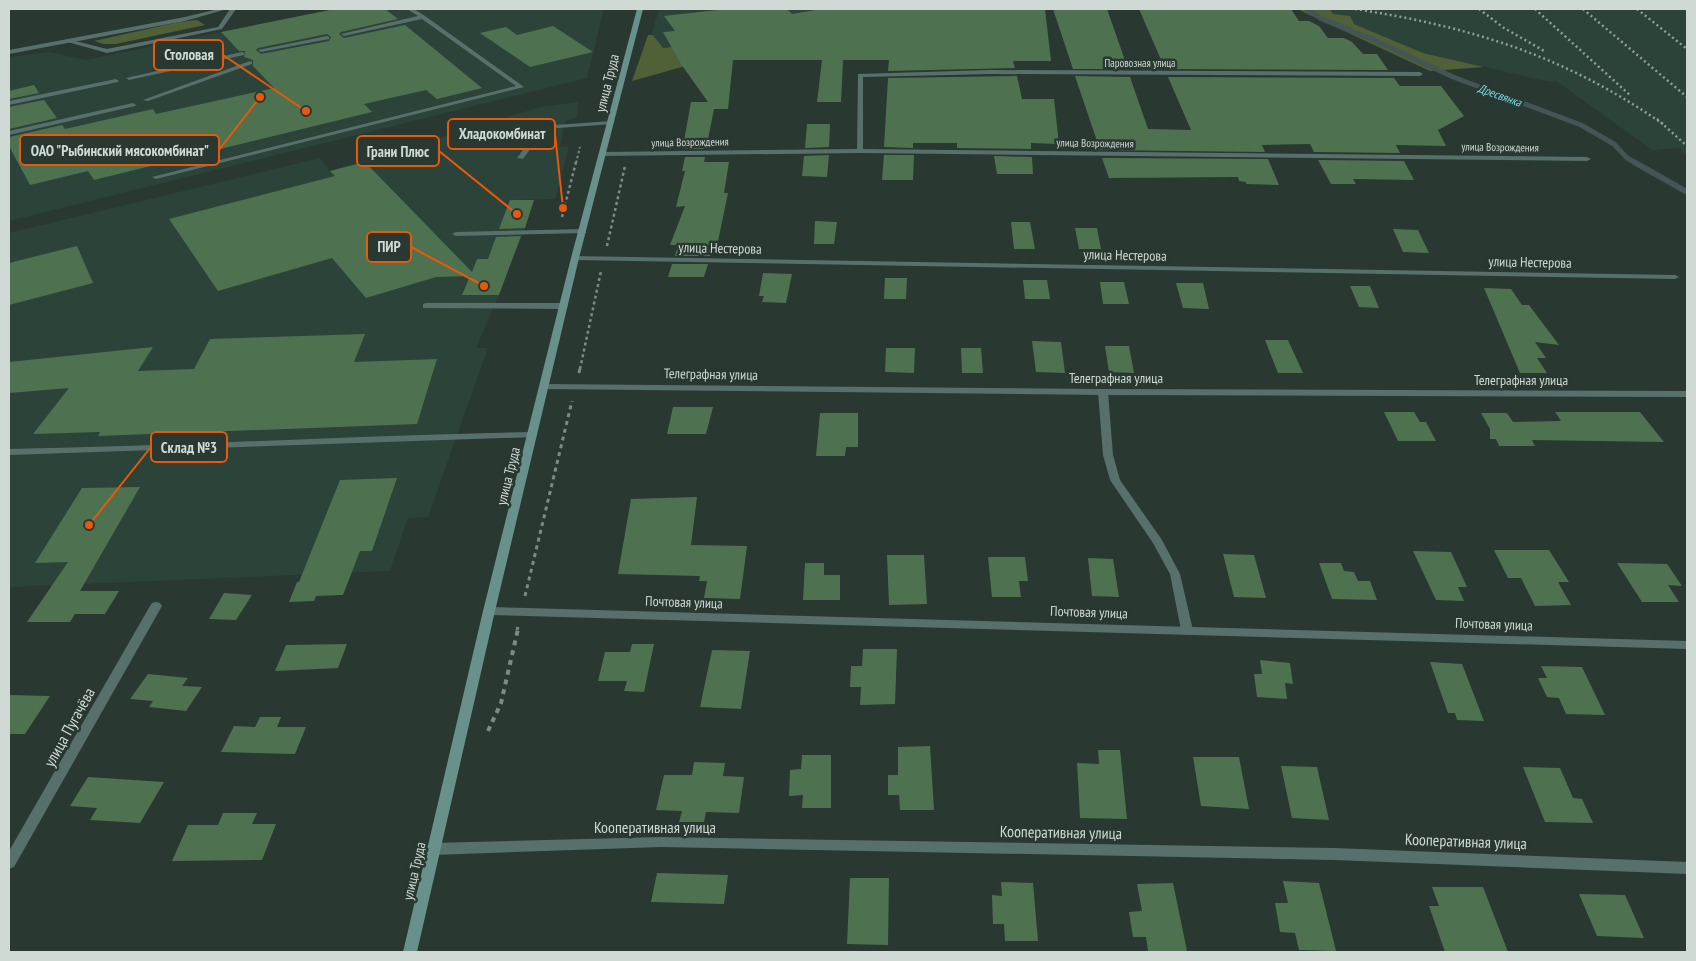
<svg xmlns="http://www.w3.org/2000/svg" width="1696" height="961" font-family="'PT Sans Narrow',sans-serif">
<rect width="100%" height="100%" fill="#293831"/>
<!-- built -->
<path fill="#2c4339" d="M335 9H604L587 78 9 221V57L49 52 86 60 168 43 166 41 180 39 181 40Z
M659 9 817 10 874 9 763 36 662 48 652 33Z
M1330 9H1687V156L1679 148 1652 150 1556 81 1550 82 1423 53 1354 24 1333 14Z
M578 102 577 118 565 121 560 147H569L555 199 510 200 500 229 525 228 513 259H477L463 294 499 295 476 348H488L428 517 408 518 390 571 9 587V233L320 158 330 171 540 107Z"/>
<!-- green -->
<path fill="#506037" d="M874 9H907L796 35 632 81 648 35H653L663 48 763 36Z
M1297 9H1330L1333 14 1350 16 1354 24 1423 53 1484 67 1430 71Z
M197 20 205 25 116 44H103L94 41 179 22Z"/>
<g fill="none" stroke-linecap="round" stroke-linejoin="round">
<!-- stream-far1 -->
<path stroke="#435554" stroke-width="5" d="M1307 9 1322 19 1374 40 1453 77 1581 125 1614 144 1627 158 1636 163"/>
<!-- stream -->
<path stroke="#435554" stroke-width="6" d="M1634 162 1687 192"/>
</g>
<!-- building -->
<path fill="#4e7250" fill-rule="evenodd" d="M335 9H385L398 19 341 32 339 34 344 38 405 25 482 88 437 99 426 90 364 104 372 112 94 180 88 171 30 185 9 146V137L62 125 65 129 153 109 156 114 274 88 253 66V60L244 57 245 51H239L221 32ZM327 34 331 37 329 41 261 54 256 50 258 48Z
M726 9H787L792 14 821 9H1045L1051 61H1013L1015 68 888 71 889 60H843L841 102H817L822 60H733L728 109H714L706 149H686L688 141H684L691 102H708L681 64 663 32 675 31 664 16Z
M1053 9H1107L1128 69H1073Z
M1139 9H1291L1299 21H1309L1319 26 1328 38H1344L1352 42 1363 54H1377L1388 70 1165 69Z
M553 26 593 52 530 67 480 33 506 27 517 35Z
M1017 76 1022 99H1054L1059 144 1031 143V149L957 148V143H913V148L884 147 888 78Z
M1075 76 1130 77 1148 129 1191 130 1168 77 1394 78 1400 86H1441L1464 116 1438 130 1446 146 1396 145 1400 153 1314 152 1310 144 1262 145 1265 152 1100 150Z
M34 85 39 93 9 99V91Z
M44 100 57 118 9 129V107Z
M807 124H830L829 147 805 148Z
M829 155 827 177 802 176 804 156Z
M884 155H914L913 180H882Z
M994 156 1032 157 1033 174H997Z
M685 157H705L704 162H729L724 193H728L717 246H713L710 256H675L678 245H670L685 206 676 207 685 171H682Z
M1102 158 1268 159 1279 185 1246 184V182L1239 181 1238 177 1109 178Z
M1318 160 1404 161 1414 180 1353 179 1356 184H1331Z
M365 162 472 272 477 259H488L496 237 521 236 499 295H462L470 276 436 277 366 298 332 258 218 291 169 219 335 176 330 171Z
M510 200H534L525 228 499 229Z
M815 221 837 222 834 244H814Z
M1011 222H1030L1035 249H1014Z
M1075 228H1097L1101 249H1079Z
M1393 229 1418 230 1429 253 1403 252Z
M77 246 93 283 9 305V263Z
M672 264H708L704 277H668Z
M763 273 792 274 786 303 762 302 764 296H759Z
M885 278H907L906 299H884Z
M1023 280H1047L1050 299H1025Z
M1100 282H1124L1129 304H1103Z
M1176 283H1203L1209 309 1183 308Z
M1350 286H1370L1379 308 1359 307Z
M1484 288 1511 289 1522 305H1529L1559 345 1535 342 1546 358H1537L1547 373H1520Z
M365 334 354 362 437 359 417 424 98 436 100 432 33 434 69 388 9 393V362L153 347 138 371 194 369 210 339Z
M1265 340H1288L1303 373H1278Z
M1032 341 1061 342 1065 373 1036 372Z
M1105 346H1129L1134 373 1109 372Z
M886 348H915L914 373 885 372Z
M961 348H981L983 373H962Z
M673 407H713L706 434H667Z
M1384 412H1414L1420 422H1426L1436 441H1398Z
M1555 412H1640L1664 442 1532 440 1535 446H1499L1496 439H1490V429L1481 413H1507L1513 422 1561 421Z
M820 413H858V447H846L845 456H816Z
M397 478 372 551H360L343 595 316 596 314 601 289 602 297 582H299L340 480Z
M140 487 80 591H119L105 614H75L70 622H27L68 562 35 563 82 488Z
M697 497 691 545 747 546 740 599 704 598 707 581H699L700 576 618 574 631 499Z
M1494 550H1549L1569 582H1558L1571 605 1535 606 1521 578H1508Z
M1413 551 1451 552 1467 587H1458L1464 601 1436 600Z
M1223 554 1254 555 1266 598 1234 597Z
M887 555H924L927 604 889 605Z
M988 557H1025L1028 581H1019L1021 597H992Z
M1088 558 1113 559 1119 597 1092 596Z
M805 563H824V575H840V600H803Z
M1319 563H1341L1344 571 1354 572 1358 581H1370L1377 600 1332 599Z
M1617 563 1667 564 1682 586 1668 585 1679 602H1642Z
M224 593 252 595 236 620 209 619Z
M347 644 338 668 275 671 286 645Z
M632 644H654L644 692 624 691 627 681H598L605 652H630Z
M863 649H897L895 704 860 705 861 687H850L851 666H862Z
M712 650 750 651 741 709 700 707Z
M1260 660 1290 663 1293 684 1285 683 1287 699 1257 697 1254 674H1262Z
M1430 662 1462 664 1484 721 1457 720 1455 713H1448Z
M1541 666 1582 667 1605 715 1566 714 1559 698 1547 697 1538 678H1547Z
M148 674 188 678 182 686 202 687 186 711 149 707 153 701 130 699Z
M9 695 50 696 25 734H9Z
M260 717H281L277 727H306L295 754 221 752 234 726 255 727Z
M930 746 934 810H900L899 795H888V775H898V747Z
M1098 750H1120L1127 819 1080 818 1077 763 1099 764Z
M802 755H831V808H802L803 795 789 796 790 770 801 769Z
M1193 757H1239L1249 809 1201 806Z
M694 762 725 763 723 776 744 777 739 813 706 812 704 822H679L682 811 656 810 664 775H692Z
M1281 766 1317 767 1329 820 1292 818Z
M1523 767 1560 768 1573 798 1582 799 1593 823 1545 822Z
M88 777 164 782 140 823 90 820 97 808 70 806Z
M223 813H257L252 824H276L262 860 172 861 188 825H218Z
M657 873 728 875 724 904 651 902Z
M850 878H889L888 945 847 944Z
M1283 881 1319 883 1336 951 1299 950 1295 933 1280 932 1275 903H1288Z
M1001 882 1033 883 1038 941H1005L1004 924H993L992 895 1002 896Z
M1173 883 1187 951H1148L1146 937H1133L1129 912 1142 911 1137 884Z
M1432 887H1483L1508 952H1445L1429 906H1439Z
M1579 894 1625 895 1644 938 1597 936Z"/>
<g fill="none" stroke-linecap="round" stroke-linejoin="round">
<!-- path-far3 -->
<path stroke="#7e8b85" stroke-width="2" stroke-dasharray="2.5 2.5" stroke-linecap="butt" d="M576 163 580 147"/>
<!-- path-far2 -->
<path stroke="#7e8b85" stroke-width="2.5" stroke-dasharray="3 3" stroke-linecap="butt" d="M562 217 576 162
M607 246 625 166
M580 369 601 271"/>
<!-- path-far1 -->
<path stroke="#7e8b85" stroke-width="3" stroke-dasharray="4 4" stroke-linecap="butt" d="M579 373 580 368
M525 596 572 401
M517 630 518 627"/>
<!-- path -->
<path stroke="#7e8b85" stroke-width="4" stroke-dasharray="5 5" stroke-linecap="butt" d="M488 731 501 703 518 629"/>
<!-- lane -->
<path fill="#57706c" fill-rule="evenodd" d="M230 9H236L222 29 107 53 64 41 67 39 107 49 218 27Z
M407 9H414L425 16 524 87 156 179 152 177 516 86 422 19 344 36 341 34 418 16Z
M327 36 329 37V39L261 52 258 50Z
M242 52 244 53V55L129 80 126 78Z
M250 61 252 62V64L148 101 143 100Z
M116 79 119 81 118 82 9 105V101Z
M133 103 136 105 135 106 9 135V131Z
M611 121 614 123 613 124 545 129 523 159 517 158 541 126Z
M583 229H586V233L456 236 452 234 456 232Z
M426 303H564L568 306 564 309 423 308V304Z
M1103 389 1108 392 1113 455 1120 480 1162 540 1180 574 1193 630 1191 633H1183L1181 630 1170 574 1153 543 1110 480 1103 455 1098 392Z
M532 432 537 435 535 437 9 455V449C183 446 358 435 532 432Z"/>
<!-- street -->
<path fill="#57706c" fill-rule="evenodd" d="M218 9H227L185 21 9 54V50L185 17Z
M990 70 1420 72 1423 74 1420 76 990 74 863 77V149L1587 157 1591 159 1587 161 860 153 603 156 600 154 603 152 857 149 858 74Z
M572 256 1675 275 1679 277 1675 279 575 260H572Z
M545 384 1103 389 1687 391V397L1103 395 542 389 540 387Z
M156 602 160 603 162 606 14 867 9 869V851L150 606 152 603Z
M489 607 1687 641V649L489 615 485 614 483 611 485 608Z
M661 837 1334 848 1687 862V874L1334 860 661 847 433 855 428 853 426 849 428 845 433 843Z"/>
<!-- secondary -->
<path fill="#69918b" fill-rule="evenodd" d="M637 9H643L579 258 495 611 417 952H403L483 611 571 258Z"/>
<!-- rail -->
<path stroke="#939e99" stroke-width="2.5" stroke-dasharray="2 3" stroke-linecap="butt" d="M1355 9C1472 27 1565 56 1663 124
M1479 9 1504 28 1546 52
M1535 9 1631 96
M1583 9 1687 97
M1637 9 1687 49
M1657 119 1687 146"/>
</g>
<g text-anchor="middle" dominant-baseline="central" stroke-width="5" stroke-linejoin="round" paint-order="stroke">
<!-- far-street labels -->
<g font-size="11" fill="#d0dad5" stroke="#293831">
<text x="1140" y="63">Паровозная улица</text>
<text transform="translate(690 142) rotate(-1)">улица Возрождения</text>
<text transform="translate(1095 143) rotate(1)">улица Возрождения</text>
<text transform="translate(1500 147) rotate(1)">улица Возрождения</text>
</g>
<!-- far-water labels -->
<g font-size="12" font-style="italic" fill="#75dce5" stroke="#293831">
<text transform="translate(1500 95) rotate(20)">Дресвянка</text>
</g>
<!-- street labels -->
<g font-size="14" fill="#d0dad5" stroke="#293831">
<text transform="translate(607 83) rotate(-76)">улица Труда</text>
<text transform="translate(720 248) rotate(1)">улица Нестерова</text>
<text transform="translate(1125 255) rotate(1)">улица Нестерова</text>
<text transform="translate(1530 262) rotate(1)">улица Нестерова</text>
<text transform="translate(711 374) rotate(1)">Телеграфная улица</text>
<text x="1116" y="378">Телеграфная улица</text>
<text x="1521" y="380">Телеграфная улица</text>
<text transform="translate(508 476) rotate(-76)">улица Труда</text>
<text transform="translate(684 602) rotate(2)">Почтовая улица</text>
<text transform="translate(1089 612) rotate(2)">Почтовая улица</text>
<text transform="translate(1494 624) rotate(2)">Почтовая улица</text>
<text transform="translate(414 871) rotate(-77)">улица Труда</text>
</g>
<!-- near-street labels -->
<g font-size="16" fill="#d0dad5" stroke="#293831">
<text transform="translate(69 727) rotate(-61)">улица Пугачёва</text>
<text x="655" y="827">Кооперативная улица</text>
<text transform="translate(1061 832) rotate(1)">Кооперативная улица</text>
<text transform="translate(1466 841) rotate(2)">Кооперативная улица</text>
</g>
</g>
<!-- callouts -->
<path fill="none" stroke="#e8590c" stroke-width="2" d="M306 111L223 55M563 208L555 134M260 97L219 150M517 214L439 151M484 286L411 247M89 525L151 447"/>
<g fill="#e8590c" stroke="#293831" stroke-width="2">
<circle cx="306" cy="111" r="5"/>
<circle cx="563" cy="208" r="5"/>
<circle cx="260" cy="97" r="5"/>
<circle cx="517" cy="214" r="5"/>
<circle cx="484" cy="286" r="5"/>
<circle cx="89" cy="525" r="5"/>
</g>
<g fill="#293831" stroke="#e8590c" stroke-width="2">
<rect x="154" y="40" width="69" height="30" rx="5"/>
<rect x="448" y="119" width="107" height="30" rx="5"/>
<rect x="20" y="135" width="199" height="30" rx="5"/>
<rect x="357" y="136" width="82" height="30" rx="5"/>
<rect x="367" y="232" width="44" height="30" rx="5"/>
<rect x="151" y="432" width="76" height="30" rx="5"/>
</g>
<g font-size="15" text-anchor="middle" font-weight="bold" fill="#d0dad5">
<text x="189" y="60">Столовая</text>
<text x="502" y="139">Хладокомбинат</text>
<text x="120" y="156">ОАО "Рыбинский мясокомбинат"</text>
<text x="398" y="157">Грани Плюс</text>
<text x="389" y="252">ПИР</text>
<text x="189" y="453">Склад №3</text>
</g>
<!-- border -->
<rect width="1696" height="961" fill="none" stroke="#d0dad5" stroke-width="20"/>
</svg>
